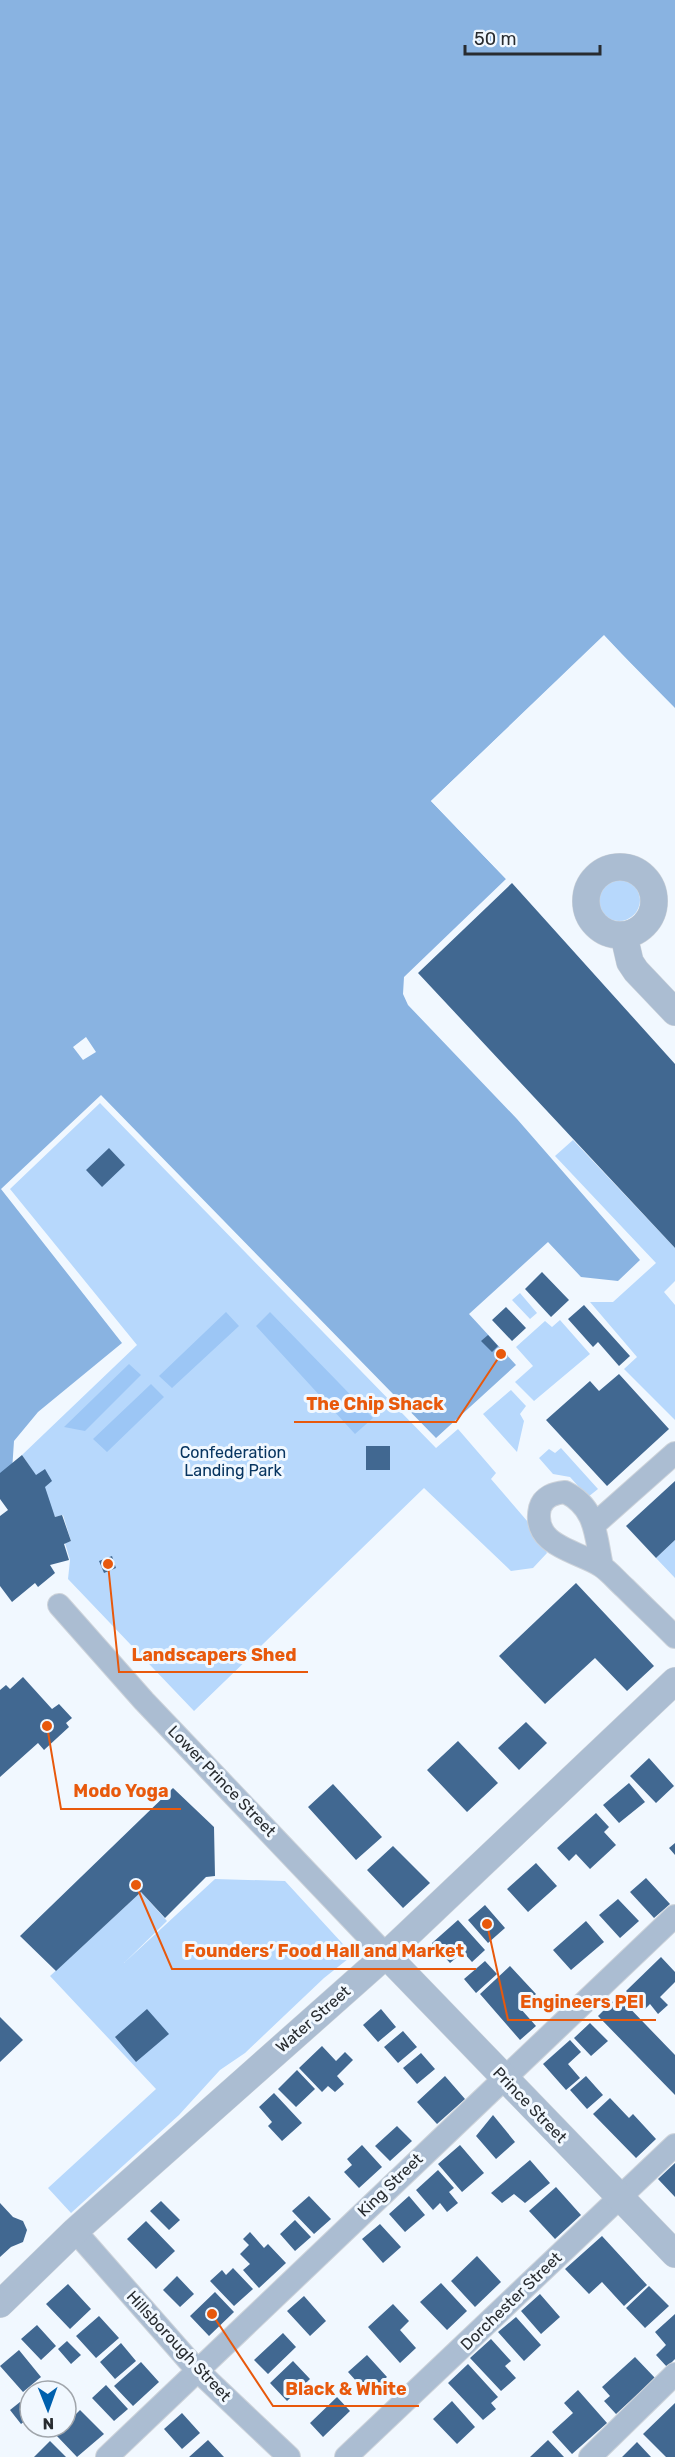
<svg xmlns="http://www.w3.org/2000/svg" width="675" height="2457" font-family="Rubik,sans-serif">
<rect width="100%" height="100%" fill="#f1f8ff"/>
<!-- green -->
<path fill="#b7d8fc" d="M598 900a21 21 0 1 1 42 0a21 21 0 1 1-42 0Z
M100 1103 436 1448 458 1429 496 1473 491 1479 534 1529 547 1553 533 1568 511 1571 424 1488 194 1711 68 1579 70 1560 65 1543 71 1541 63 1515 55 1517 36 1476 22 1455 137 1345 10 1189Z
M573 1140 675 1248V1281L664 1292 675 1305V1420L624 1369 637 1357 590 1302H613L656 1263 555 1156Z
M520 1293 537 1313 530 1319 512 1300Z
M560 1320 590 1354 534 1401 515 1382 533 1366 516 1347 545 1321 552 1327Z
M511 1390 526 1406 520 1414 524 1421 517 1452 483 1414Z
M561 1448 598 1489 588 1497 570 1477 553 1474 539 1458 549 1449 555 1453Z
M675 1540V1578L656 1558Z
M215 1879 285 1881 353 1955 324 1978 245 2053 220 2070 179 2115 71 2213 48 2188 156 2089 50 1976 141 1892 167 1921 124 1963Z"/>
<!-- forest -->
<path fill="#9cc6f5" d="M226 1312 239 1326 172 1388 159 1376Z
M270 1312 373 1418 355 1434 256 1326Z
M129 1364 141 1375 85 1431 64 1427Z
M151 1384 164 1397 107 1452 93 1439Z"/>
<!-- water -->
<path fill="#89b3e1" d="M0 0H675V708L604 636 431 801 506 879 404 977 403 994 408 1005 517 1119 640 1260 618 1281 581 1277 548 1242 469 1314 516 1365 436 1438 101 1095 1 1189 122 1343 38 1412 14 1441 11 1486 0 1494Z"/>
<!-- pier -->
<path fill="#f1f8ff" d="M604 635 675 711 604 640 435 801 505 874 508 881 431 801Z
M86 1037 96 1052 83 1060 73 1047Z"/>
<!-- building -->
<path fill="#416891" d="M512 883 675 1064V1248L418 973Z
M109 1148 125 1165 102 1187 86 1170Z
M542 1272 569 1300 551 1317 525 1289Z
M584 1305 630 1356 619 1366 598 1342 593 1347 568 1319Z
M506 1307 526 1328 512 1341 492 1320Z
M488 1335 498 1346 492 1352 481 1341Z
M500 1347 508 1356 503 1361 495 1352Z
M619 1374 669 1429 607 1486 546 1420 590 1381 599 1391Z
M366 1446H390V1470H366Z
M22 1455 36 1475 45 1469 52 1481 45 1487 55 1517 62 1515 71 1541 64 1544 69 1560 50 1565 55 1573 38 1587 35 1583 12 1602 0 1586V1516L8 1510 0 1499V1473Z
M675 1481V1540L656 1558 626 1526Z
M112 1556 116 1568 104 1573 99 1561Z
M576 1583 654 1666 627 1691 595 1658 545 1704 499 1656Z
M23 1677 52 1709 59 1704 72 1718 66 1723 69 1727 44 1750 38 1743 0 1777V1690L6 1685 10 1689Z
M526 1722 547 1743 519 1770 498 1748Z
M458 1741 498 1783 467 1812 427 1770Z
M649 1758 674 1786 656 1803 630 1776Z
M629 1783 645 1802 619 1823 603 1805Z
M333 1784 382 1837 356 1860 308 1807Z
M173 1788 214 1827 215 1876 206 1877 165 1918 141 1892 56 1971 20 1936Z
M596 1813 609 1827 604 1832 616 1845 590 1869 576 1854 569 1861 557 1848Z
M675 1843V1855L669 1848Z
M393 1846 430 1883 403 1908 367 1870Z
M536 1863 557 1886 528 1912 507 1889Z
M646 1878 670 1904 654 1918 630 1892Z
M618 1899 639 1921 620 1938 599 1915Z
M485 1905 505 1928 488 1943 468 1920Z
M458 1920 485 1950 472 1962 463 1952 450 1963 432 1943Z
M586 1921 604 1942 571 1970 553 1950Z
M661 1957 675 1972V1982L660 1997 668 2005 658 2014 650 2004 644 2010 626 1991Z
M485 1961 497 1974 476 1993 464 1979Z
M510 1966 536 1994 520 2008 536 2026 520 2040 480 1994Z
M618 1996 675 2055V2095L598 2016Z
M147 2009 169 2034 136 2062 115 2037Z
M381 2009 396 2027 378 2042 363 2025Z
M0 2017 23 2040 0 2062Z
M590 2023 608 2041 591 2056 574 2038Z
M403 2031 417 2047 398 2063 384 2047Z
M570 2040 581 2052 568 2064 580 2078 566 2090 543 2064Z
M322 2046 336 2061 345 2052 353 2060 337 2076 344 2084 335 2092 328 2086 322 2092 299 2068Z
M421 2053 435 2069 417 2084 403 2068Z
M297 2070 315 2089 296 2107 278 2089Z
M445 2076 465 2099 437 2124 417 2102Z
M586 2076 603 2095 587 2109 570 2090Z
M274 2093 302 2123 282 2141 268 2126 272 2122 259 2107Z
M610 2098 629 2118 633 2114 656 2139 636 2158 593 2114Z
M493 2115 515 2142 496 2159 476 2136Z
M397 2126 412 2141 390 2161 375 2146Z
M362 2145 382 2167 359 2188 344 2172 352 2165 347 2159Z
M460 2145 484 2173 462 2192 438 2164Z
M530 2160 550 2183 525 2203 514 2194 502 2203 491 2193Z
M675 2163V2197L658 2179Z
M438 2170 454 2188 449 2192 458 2203 447 2212 440 2203 433 2210 416 2190Z
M556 2187 581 2215 555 2239 529 2211Z
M309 2196 331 2219 314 2234 292 2211Z
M409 2196 425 2215 405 2232 389 2214Z
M161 2201 180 2220 169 2230 150 2211Z
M0 2203 13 2217 23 2221 27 2230 23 2242 11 2247 0 2257Z
M295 2220 311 2237 295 2251 280 2234Z
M146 2221 175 2251 156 2269 127 2239Z
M380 2224 401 2247 383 2263 362 2239Z
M250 2232 264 2248 268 2244 286 2263 259 2288 243 2270 250 2264 240 2254 249 2245 243 2239Z
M602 2236 647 2285 624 2306 602 2282 589 2294 565 2269Z
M477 2256 501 2282 475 2307 451 2281Z
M233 2268 253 2289 234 2306 210 2281 222 2270 226 2275Z
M177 2276 194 2294 180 2307 163 2290Z
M441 2283 467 2311 447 2330 420 2302Z
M68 2284 91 2309 70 2329 46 2304Z
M649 2286 669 2306 645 2328 626 2308Z
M215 2292 234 2312 209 2336 190 2316Z
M540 2294 560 2317 541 2334 521 2311Z
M304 2296 326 2321 310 2336 287 2311Z
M393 2304 409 2321 400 2330 416 2348 400 2363 368 2327Z
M675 2314V2359L667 2367 656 2355 666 2345 655 2332Z
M99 2316 119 2338 96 2358 76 2336Z
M516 2317 541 2345 524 2361 498 2332Z
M37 2325 56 2346 41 2360 21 2339Z
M283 2333 296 2347 268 2374 254 2360Z
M491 2339 511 2361 505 2366 516 2378 501 2391 470 2358Z
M67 2341 81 2355 71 2364 58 2349Z
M121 2343 136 2361 115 2379 100 2362Z
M19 2350 41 2377 23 2392 0 2366Z
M367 2355 387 2377 368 2394 348 2372Z
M635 2357 655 2378 616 2414 604 2401 610 2396 602 2387Z
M293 2361 310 2379 287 2401 270 2383Z
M141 2362 159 2382 133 2406 114 2386Z
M468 2364 498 2397 491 2403 496 2409 483 2420 448 2383Z
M106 2385 128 2409 114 2421 92 2398Z
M578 2390 607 2423 572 2454 552 2432 573 2413 564 2403Z
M337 2397 350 2411 323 2437 310 2423Z
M452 2401 475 2427 457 2444 433 2419Z
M20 2402 30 2413V2417L21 2424 10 2410Z
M675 2403V2457H666L643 2434Z
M80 2410 104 2434 77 2457 55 2434 66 2427V2424Z
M182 2413 200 2433 182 2449 164 2429Z
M208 2440 224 2457H189Z
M548 2440 564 2457H530Z
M50 2441 66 2457H34Z
M637 2442 651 2457H622Z"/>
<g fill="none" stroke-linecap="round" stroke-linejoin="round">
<!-- minor casing -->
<g stroke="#cdd3da" stroke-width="24">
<path id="minor" d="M595 1524 675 1453
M602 1566C595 1535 597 1508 565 1492 554 1493 543 1497 540 1508 531 1546 578 1551 601 1566 610 1572 617 1581 625 1588 641 1604 658 1620 675 1637
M59 1605 144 1701 386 1955
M75 2231 197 2370 289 2457
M107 2457 675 1916
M346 2457 675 2145
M590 2457 675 2374"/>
</g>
<!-- tertiary casing -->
<g stroke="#cdd3da" stroke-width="28">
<path id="tertiary" d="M586 901a34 34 0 1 1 68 0a34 34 0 1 1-68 0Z
M624 936 630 962 636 971 675 1012
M386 1955 675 2254
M0 2304 75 2231 386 1955 675 1681"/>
</g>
<!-- minor -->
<use href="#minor" stroke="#abbdd2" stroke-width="22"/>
<!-- tertiary -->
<use href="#tertiary" stroke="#abbdd2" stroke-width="27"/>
</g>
<g text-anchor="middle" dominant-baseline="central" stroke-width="6" stroke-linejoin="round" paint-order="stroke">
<!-- park labels -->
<g font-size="16" fill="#083560" stroke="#f1f8ff">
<text x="233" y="1452">Confederation<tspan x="233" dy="18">Landing Park</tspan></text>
</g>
<!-- street labels -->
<g font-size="16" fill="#282c30" stroke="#f1f8ff">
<text transform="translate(222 1781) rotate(46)">Lower Prince Street</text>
<text transform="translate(313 2019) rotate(-41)">Water Street</text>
<text transform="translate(530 2105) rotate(46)">Prince Street</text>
<text transform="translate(390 2185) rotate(-44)">King Street</text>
<text transform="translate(511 2301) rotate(-44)">Dorchester Street</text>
<text transform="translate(179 2346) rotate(47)">Hillsborough Street</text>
</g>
</g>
<!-- callouts -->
<path fill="none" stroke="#e8590c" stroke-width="2" d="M501 1354L456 1422H294M108 1564L119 1672H308M47 1726L61 1809H181M136 1885L172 1969H476M487 1924L508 2020H656M212 2314L273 2406H419"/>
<g fill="#e8590c" stroke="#f1f8ff" stroke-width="2">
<circle cx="501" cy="1354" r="6"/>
<circle cx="108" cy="1564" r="6"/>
<circle cx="47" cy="1726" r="6"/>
<circle cx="136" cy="1885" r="6"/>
<circle cx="487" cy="1924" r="6"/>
<circle cx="212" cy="2314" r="6"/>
</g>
<g font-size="18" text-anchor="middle" font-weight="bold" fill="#e8590c" stroke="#f1f8ff" stroke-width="6" stroke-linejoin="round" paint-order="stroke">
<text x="375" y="1410">The Chip Shack</text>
<text x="214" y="1661">Landscapers Shed</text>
<text x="121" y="1797">Modo Yoga</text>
<text x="324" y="1957">Founders’ Food Hall and Market</text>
<text x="582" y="2008">Engineers PEI</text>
<text x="346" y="2395">Black &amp; White</text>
</g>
<!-- north arrow -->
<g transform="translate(48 2409) rotate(179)"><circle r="28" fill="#f1f8ff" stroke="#a1a6ac" stroke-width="1.5"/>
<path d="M0-4.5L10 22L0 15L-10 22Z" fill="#0060ad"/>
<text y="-9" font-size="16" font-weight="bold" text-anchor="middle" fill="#282c30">N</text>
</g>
<!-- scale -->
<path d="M465 45v9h135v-9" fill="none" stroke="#282c30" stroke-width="3"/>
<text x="474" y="45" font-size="18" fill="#282c30" stroke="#f1f8ff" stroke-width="4.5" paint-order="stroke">50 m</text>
</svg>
